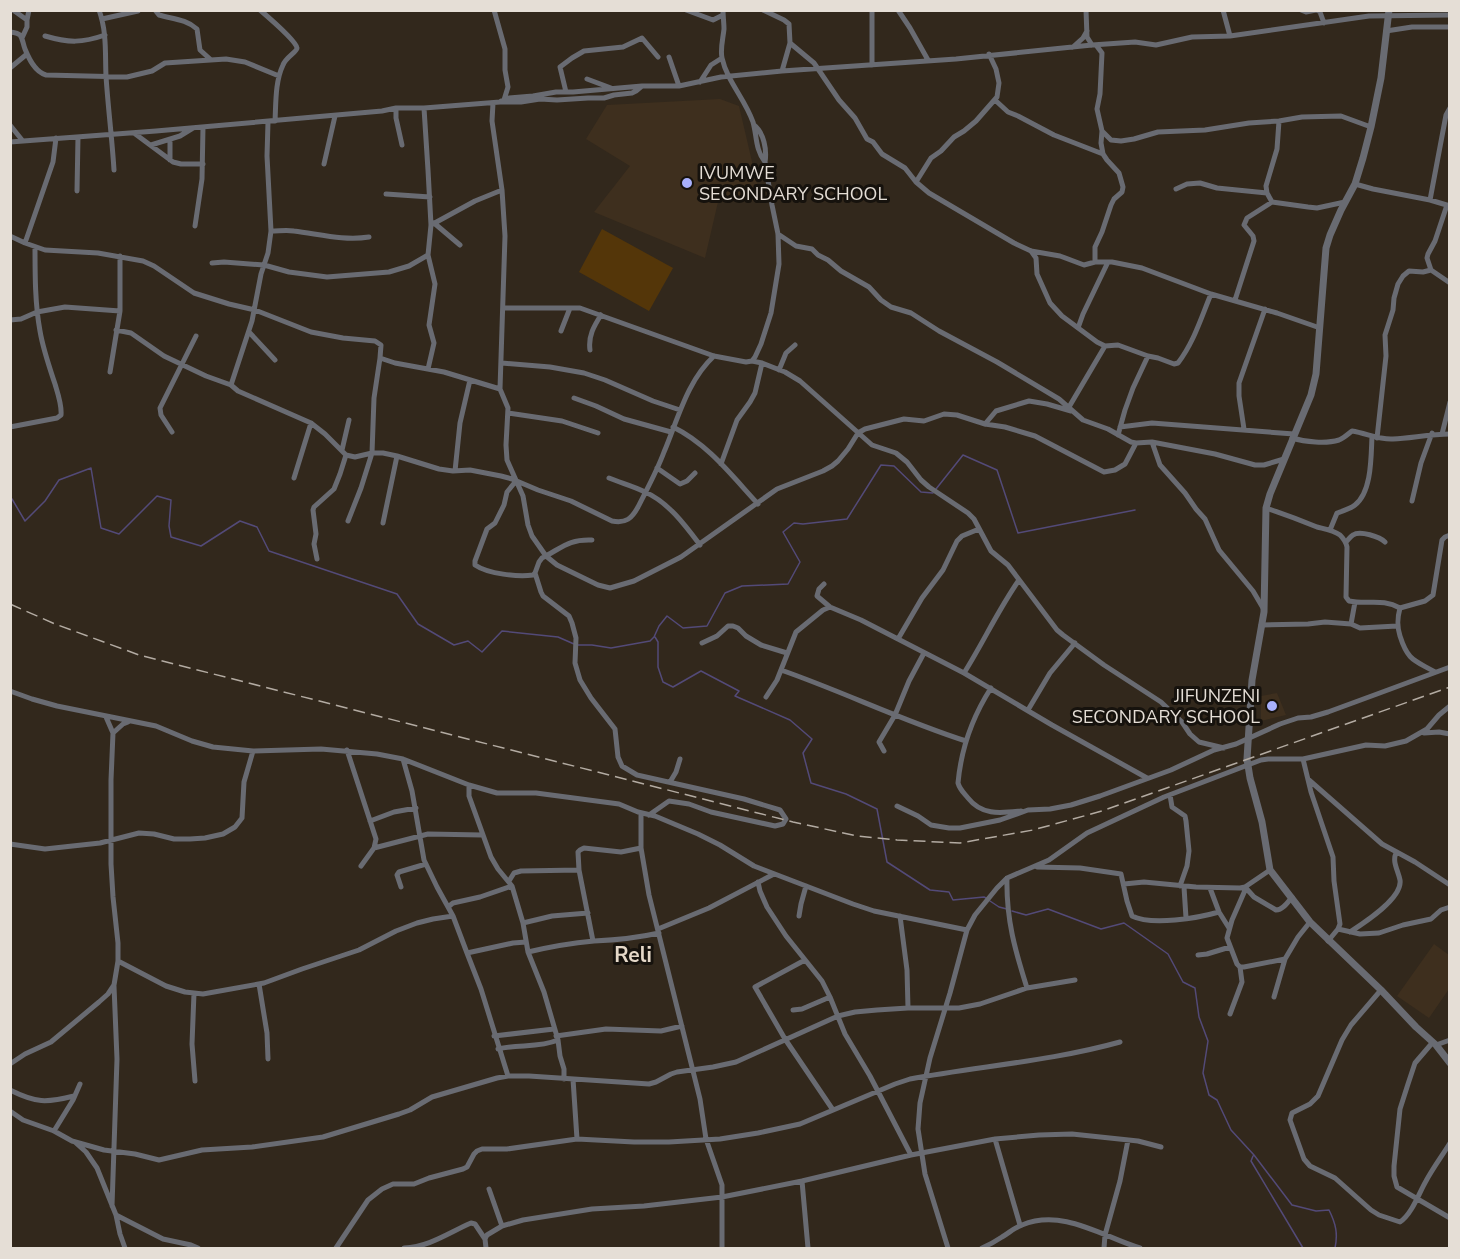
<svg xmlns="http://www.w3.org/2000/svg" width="1460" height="1259" font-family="'Nunito Sans',sans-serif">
<rect width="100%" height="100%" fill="#32281c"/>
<!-- built -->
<path fill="#3e2f1e" d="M720 99 739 106 761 200 718 202 705 258 594 212 630 166 586 139 607 105Z
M1277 693 1286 715 1261 721V696Z
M1434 944 1449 955V989L1429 1018 1397 996Z"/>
<!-- grass -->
<path fill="#543609" d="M602 229 673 268 649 311 579 272Z"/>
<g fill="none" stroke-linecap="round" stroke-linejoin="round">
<!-- stream -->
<path stroke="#534a78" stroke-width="1.5" d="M936 489 963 455 997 470 1018 533 1135 510
M10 500 12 499 25 521 45 501 59 480 91 468 101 528 119 534 157 496 171 500 169 526 171 537 201 546 240 521 257 527 269 551 397 594 418 624 454 645 468 641 482 652 502 631 558 637 574 644
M655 637 658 642V667L663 682 673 687 701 671 739 691 735 696 790 720 812 739 803 753 811 783 846 794 877 809 887 862 930 890 949 892 953 900 984 897 986 898
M578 645H592L611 648 650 641 654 637 659 626 667 616 683 628 707 626 725 593 742 586 788 584 800 562 783 532 794 523 803 524 847 519 881 465 894 466 921 492 933 493
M990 901 999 907 1007 909
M1012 911 1026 915 1048 909 1101 929 1124 923 1168 954 1183 982 1195 988 1199 1017 1208 1041 1203 1073 1209 1095 1217 1100 1231 1130 1254 1155 1292 1205 1316 1211 1329 1210C1336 1224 1338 1234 1335 1248
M1253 1156 1251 1161 1303 1248"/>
<!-- minor -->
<path stroke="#696b72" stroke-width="5" d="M13 10 27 20V27L22 38
M99 10C107 32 105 53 106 76 108 107 112 138 114 170
M155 10 159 15C172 19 186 19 197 29L200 50 210 59
M260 10C267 16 296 41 297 48 297 52 286 57 283 65 275 82 276 103 275 121
M494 10 505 49V70L508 87 504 100
M686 10 713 20 723 15
M763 10 784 20 789 24 790 43 782 71
M898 10 910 28 928 60
M1086 10 1087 37 1092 45
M1223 10 1230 36
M1301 10 1306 12 1316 10
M1317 10 1320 12 1324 23
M102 19 138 11
M27 20 29 10
M1386 31 1412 27H1450
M10 32C15 33 16 32 20 35 23 39 23 44 25 49 29 59 35 72 46 75L127 77 152 71 165 63 226 59 245 62 279 76
M45 36C69 43 82 43 105 35
M790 43 814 63 839 100 855 118 867 139 873 142 882 154 905 168 916 182 929 193 1014 243 1031 251 1060 256 1084 265 1095 262H1112L1142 268 1211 294 1277 313 1320 328
M1073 47 1083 38 1087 31
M669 57 679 86
M872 65V10
M10 68 27 54
M587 79 611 88
M700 82 711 65 722 58
M566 92 560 67 572 58 584 51 623 47 642 38 658 57
M995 100 1008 112 1018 116 1054 135 1103 154
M501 101 509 98 533 96 556 92H573L642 86
M493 103 492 121 502 190 505 236 500 389 508 408 506 445 507 460 523 496 528 525 532 536 546 556 557 565 598 585 610 588 634 581 681 557 777 489 823 471 832 466 838 461 848 449 858 433 865 429 904 419 924 421 944 414 957 415 985 424 1005 427 1035 436 1104 472 1115 470 1125 464 1136 443
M396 108V118L402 145
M268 122 267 156 271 231 268 253 261 274 252 321 231 385 238 391 311 423 325 434 346 455 355 457 372 453H383L397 456 439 469 453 471 470 470 501 476 512 479 538 490 571 501 612 521C626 524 632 518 638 507 647 489 657 471 664 452 678 419 687 381 714 356
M10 125 22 140
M754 125C764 133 767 150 765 162
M1102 131 1111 140 1121 141 1134 139 1158 132 1205 130 1249 123 1279 121 1302 117 1341 116 1371 127
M134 133 173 162 181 164H203
M170 139V160
M10 142 156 131 382 111 396 108H424L500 102H521L540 99 557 100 588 98H604L614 95 632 93 636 91 642 86H679L721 77 782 71 956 59 1092 45 1135 42 1156 45 1192 37 1230 36 1369 16 1450 15
M151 145 180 136 193 128
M324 164 335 116
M916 182 931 158 941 151 954 137 964 131 976 121 997 97 999 83 996 69 989 54
M1355 184 1373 189 1430 200 1450 206
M1176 189 1187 184 1200 183 1217 188 1267 193
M77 191 78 137
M386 194 430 197
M1430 200 1446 115 1450 108
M1272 202 1267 193 1266 186 1277 149 1279 121
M1447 205 1435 241 1428 254 1427 258 1431 270 1450 283
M434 223 460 245
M431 225 475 201 502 190
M195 226 202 179 203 127
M271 231C279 231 287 230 294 231 319 234 344 241 369 237
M778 234 796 246 812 249 818 255 828 260 841 271 869 287 881 300 891 307 911 313 939 331 997 362 1059 399 1083 420 1108 429 1131 442 1136 443 1152 442 1215 454 1255 465H1264L1284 459
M10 236 25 243 45 250 98 253 143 261 154 266 194 293 229 304 255 310 311 332 343 338 375 341 381 345 380 358 395 363 444 372 500 389
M25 243 53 162 56 138
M1031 251 1036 258 1037 274 1050 303 1062 316 1097 342 1105 346 1118 345 1148 356 1158 358 1174 364 1178 363C1194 342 1201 318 1211 294
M1095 262V247L1102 232 1111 205 1114 199 1122 192 1123 187 1119 173 1107 160 1103 154 1101 143 1102 131 1097 109 1100 94 1102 53 1096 45
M212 263 224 262 264 265 289 272 327 277 389 272 409 266 428 255 431 225 428 170 424 108
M1235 300 1254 241 1253 236 1244 225 1247 218 1272 202 1308 207 1317 208 1345 202
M503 308H580L714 356 746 362 752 361 755 357 761 344 771 313 779 264 778 234 772 205 765 162C755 149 757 136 753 122 745 99 727 81 722 58 720 49 723 39 724 29 724 23 723 17 723 10
M10 320 21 319 37 312 65 307 120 311
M1078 328 1083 314 1108 262
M116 330 131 333 164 356 206 376 231 385
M561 331 570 308
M249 332 275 360
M590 350C588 336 594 326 601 315
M752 361 762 363 785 372 800 381 872 445 896 453 907 462 921 480 929 487 968 513 974 519 991 551 1008 565 1057 630 1063 635 1104 665 1161 702 1182 722 1190 734 1199 742 1224 748
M502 363 550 367 584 373 605 380 653 401 680 410
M428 369 434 343 429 325 435 284 428 255
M779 370 786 353 795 345
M110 372 120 311V256
M574 398 596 406 624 419 671 432
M1069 407 1105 346
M508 413 562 421 598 433
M985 424 996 411 1029 401 1047 404 1071 411
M10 427 57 418 61 415C62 405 58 394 55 384 49 366 43 349 40 331 35 304 35 275 35 247
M673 427C708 444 732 476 758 504
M1120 427 1152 423 1294 434
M1244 429 1239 396V383L1265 309
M172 432 161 415 160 408 196 336
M1442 434 1450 402
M1118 435 1125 410 1133 388 1148 356
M1292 438C1305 442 1326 444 1339 440 1344 438 1348 434 1352 431 1366 433 1379 440 1393 439 1412 438 1430 434 1450 434
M1377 438 1386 356 1385 335 1393 310 1394 298 1398 284 1403 276 1409 271 1423 272 1431 270
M1152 442 1160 465 1185 493 1196 509 1205 519 1219 550 1253 591 1263 608
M342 450 349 420
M721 464 737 420 750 402 755 393 762 363
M657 468 680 484 687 481 695 473
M455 471 460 423 470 380
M294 478 311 423
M609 478C621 483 633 486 645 492 668 502 685 525 700 545
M516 481 507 492 504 505 495 523 487 529 475 561V565C488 574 518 577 533 575L535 573 539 562 542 558C562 548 568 539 592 540
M1412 501 1421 463 1432 433
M1266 508C1284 514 1300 520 1317 527 1325 529 1333 530 1340 535 1344 539 1346 542 1347 547L1346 597 1349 601C1368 605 1382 598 1400 608
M348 521 361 488 372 453 374 398 380 358
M383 523 397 456
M1330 530 1337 513C1343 511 1350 509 1355 505 1372 492 1371 456 1372 436
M1346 542C1348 540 1351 536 1353 535 1360 530 1380 537 1385 542
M317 559 314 544 316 534 313 510 314 507 334 489 340 474 346 455
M535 573 541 592 543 596 569 616 572 623 576 638 575 663 580 680 591 698 615 729 618 757 622 766 637 775 744 799 780 810 786 819 783 824 775 826 711 812 689 804 669 801 649 815
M824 584 819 589 817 596 830 607 861 620 964 673 1052 725 1147 778
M1351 624 1355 602
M1261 625 1308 624 1325 622 1351 624 1360 628 1397 626
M898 639 922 598 943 570 957 541 962 536 979 529
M702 643 717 636 728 626H733L738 628 746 636 761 645 787 653
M781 670C844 692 903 721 966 741
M1435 672C1414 660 1408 661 1400 636 1397 626 1397 619 1400 608L1425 601 1433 595 1442 540 1445 537 1450 535
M964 673C983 643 998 610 1019 580
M991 688C973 716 961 750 958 783 960 790 964 793 968 798 982 816 1001 813 1021 811
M10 691 32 699 57 706 156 726 192 741 213 747 253 751 321 749 377 754 403 759 469 785 497 793H536L619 804 638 812 655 816 698 834 720 845 754 866 853 904 874 911 967 930
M766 697 777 680 796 632 823 610 830 607
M1028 710 1050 673 1075 643
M113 733 123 724 128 722
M1424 733 1439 732 1450 734
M347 750 376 839 374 848 361 866
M884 751 879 742 895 715 909 681 924 653
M403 759 412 791 424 860 437 887 453 916 467 953 481 989 508 1076
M1303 759 1311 792 1333 857 1334 881 1340 924 1338 929 1328 941
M1309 780 1382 844 1415 862 1450 885
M670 782 676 772 680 759
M469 785V796L491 857 498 869 512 886 523 923 528 952 544 992 558 1040 560 1056 564 1069V1079
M1170 795 1172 807 1185 816 1186 821 1189 851 1187 866 1180 886
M897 806 918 816 931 825 949 828H960L1000 820 1028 810 1050 809 1071 805 1100 796 1171 770 1214 750 1236 744 1280 724 1298 718 1311 717 1328 712 1377 694 1450 667
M641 813V848L649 895 700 1099 706 1139 722 1185V1248
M370 821 394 812 416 808
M10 844 45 849 100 843 139 833 154 834 174 839H190L205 838 223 834 235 827 242 818 244 782 253 751
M374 848 428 834 482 835
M1037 867 1080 868 1121 874 1127 901 1132 916C1152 926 1198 918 1219 912
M1007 878C1006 919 1015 950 1027 988
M509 881 514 873 521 871 579 870
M758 882 760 891 767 907 786 936 822 981 830 997 845 1034 870 1076 911 1155
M1124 884 1144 882 1196 887 1240 888 1245 887 1270 870
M401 887 397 875 399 872 426 864
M1184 887 1186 918
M1245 887 1254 897 1276 910C1283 910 1288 902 1292 897
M1210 888 1219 912 1229 928
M1246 888 1232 920 1227 938 1237 964 1240 967H1244L1285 959
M448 907 453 903 480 897 512 886
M799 916 801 904 806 886
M900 916 907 970 908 1008
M523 923 552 916 588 913
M658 929 709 908 774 874
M1338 929 1360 934 1379 933 1403 925 1431 919 1441 910 1450 907
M1350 932C1364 923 1403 898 1400 880 1398 870 1392 862 1396 853
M593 941 579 870 578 852 580 850 584 848 621 852 641 848
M528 952C549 947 572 943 594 941 616 940 637 938 659 933
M467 953 513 943 526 942
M1198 955 1207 954 1230 947
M805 960 755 987 785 1039 833 1110
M118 961 166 986 185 992 203 994 264 983 302 969 359 950 396 931 417 923 433 919 453 916
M259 984 267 1033 268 1059
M1381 990 1351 1025 1342 1040 1318 1096 1310 1104 1292 1113 1290 1120 1304 1159 1310 1166 1335 1178 1371 1210 1379 1215 1400 1222C1412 1214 1419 1193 1426 1181 1433 1168 1442 1156 1450 1143
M194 993 192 1044 195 1081
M1274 997 1285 959 1298 937 1310 922
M793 1010 802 1009 830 997
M1230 1014 1242 982 1240 967
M494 1036 554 1029
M556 1036 606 1029 661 1031 682 1026
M1433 1042 1415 1063 1408 1084 1400 1109 1394 1166V1176L1397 1187 1450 1218
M1436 1045 1450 1040
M498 1049C518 1044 539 1048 558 1040
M10 1064 25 1054 51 1042 99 1002 108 994 114 985 118 961V943L113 897 111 864V780L113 733 106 717
M573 1079 577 1139
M10 1090C36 1103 46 1103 74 1096
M10 1111 23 1120 54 1131 72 1141 104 1150 135 1154 159 1160 202 1150 252 1147 323 1137 399 1114 410 1110 432 1097 497 1078 508 1076H529L649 1084 656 1082 671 1074 677 1072 713 1067 736 1062 838 1016 855 1012 877 1010 908 1008H959L980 1004 1027 988 1075 980
M54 1131 73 1100 80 1084
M995 1139 1020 1225
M76 1143 86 1152 97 1168 116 1215 120 1234 125 1248
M802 1181 808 1248
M489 1189 502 1226
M112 1206 117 1059 114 986
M116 1215 163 1239 191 1245 198 1248
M336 1248 368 1200 382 1189 393 1184H414L429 1178 463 1169 467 1167 474 1154 477 1151 482 1149H507L577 1139 634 1142H669L720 1139 758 1133 800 1124 895 1084 910 1079C980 1066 1052 1061 1120 1042
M404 1248C429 1247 448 1233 471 1223L475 1224 485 1239
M486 1248 485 1239 487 1235 502 1226 523 1220 592 1209 644 1206 722 1197 802 1181 911 1155 995 1139 1039 1135 1072 1134 1138 1141 1161 1147
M948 1248 925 1174 918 1129 920 1103 930 1058 950 993 967 930 975 915 997 888 1007 878 1049 860 1087 833 1164 797 1261 760 1268 759H1303L1366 745 1385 746 1406 741 1427 729 1439 715 1450 706
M982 1248C989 1245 996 1241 1002 1237 1009 1233 1015 1227 1022 1225 1063 1208 1103 1237 1140 1248
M1104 1248 1105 1235 1120 1181 1128 1140"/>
<!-- tertiary -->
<path stroke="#696b72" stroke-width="7" d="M1389 10 1381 78 1371 127 1363 158 1355 184 1341 210 1330 235 1326 248 1316 374 1311 395 1270 494 1266 508 1264 612 1252 680 1247 759 1250 778 1262 822 1270 870 1310 922 1381 990 1416 1027 1436 1045 1450 1063"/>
<!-- rail -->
<path stroke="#b3aba2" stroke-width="1.5" stroke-dasharray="12 6" stroke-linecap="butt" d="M10 604 55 624 139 655 793 822 857 836 897 840 960 843 1033 830 1102 811 1450 687"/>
</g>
<!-- markers -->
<g fill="#a8b0fc" stroke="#16120d" stroke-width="2">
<circle cx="687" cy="183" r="6"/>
<circle cx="1272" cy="706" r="6"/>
</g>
<g text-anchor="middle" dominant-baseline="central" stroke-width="6" stroke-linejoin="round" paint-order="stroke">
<!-- poi labels -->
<g font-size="18" fill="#e5ded6" stroke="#16120d" text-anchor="start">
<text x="699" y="173">IVUMWE<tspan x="699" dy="21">SECONDARY SCHOOL</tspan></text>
<text x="1260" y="696" text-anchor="end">JIFUNZENI<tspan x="1260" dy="21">SECONDARY SCHOOL</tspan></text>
</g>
<!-- quarter labels -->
<g font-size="21" font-weight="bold" fill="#e5d8c8" stroke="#16120d">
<text x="633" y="955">Reli</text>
</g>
</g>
<!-- border -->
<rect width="1460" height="1259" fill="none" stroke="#e5ded6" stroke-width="24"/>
</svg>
